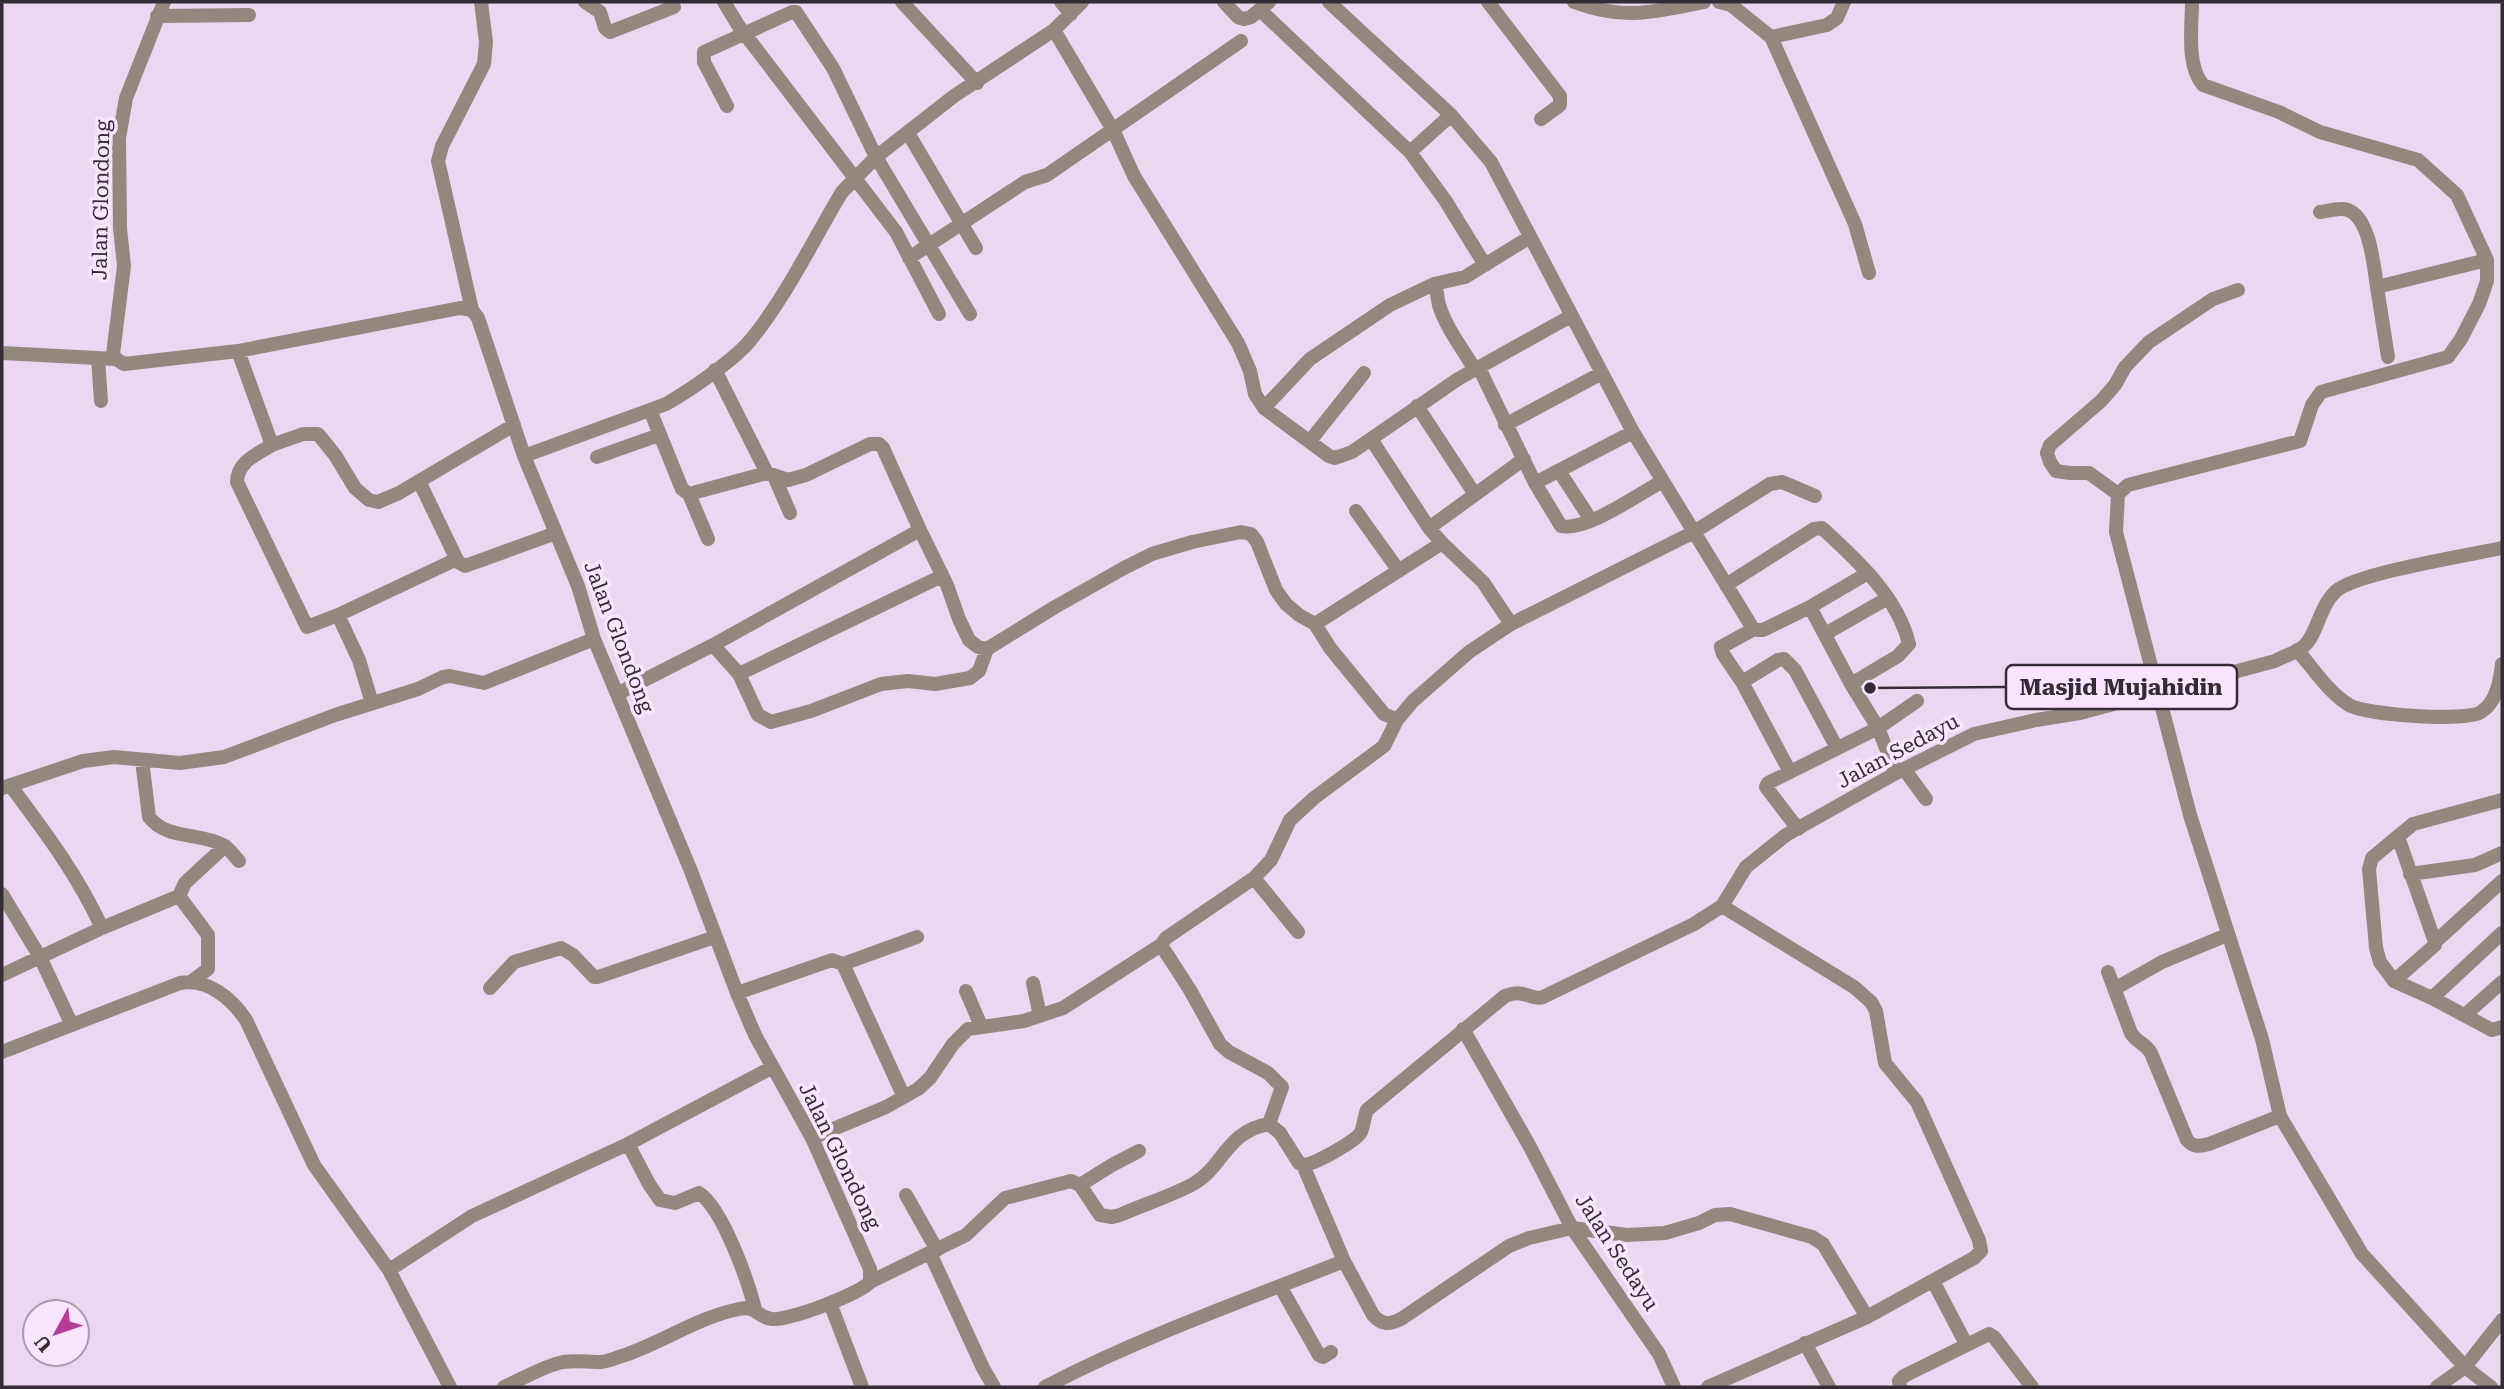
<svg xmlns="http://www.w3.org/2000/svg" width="2504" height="1389" font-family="'Roboto Serif',serif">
<rect width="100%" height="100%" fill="#ebd7ef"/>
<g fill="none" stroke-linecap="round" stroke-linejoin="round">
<!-- minor -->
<path stroke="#938880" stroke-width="14" d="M164 2 126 98 119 138 120 228 124 266 113 354 116 359 124 364 238 351 460 308 472 310 478 318 524 456 578 586 594 639 691 871 737 993 755 1035 812 1138 870 1269V1282
M585 2 600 12 605 28 610 32 674 7
M724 2 738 25 896 232 939 314
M902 2 977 83
M1061 2 1071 14
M1224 2 1238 17 1244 19 1251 17 1269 2
M1329 2 1451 115 1491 162 1633 432 1752 627 1756 630H1763L1810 607 1868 573
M1488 2 1560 96V105L1541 119
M1574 2C1625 21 1654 12 1704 2
M1719 2 1731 5 1771 37 1855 224 1869 273
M2192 2C2192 27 2186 65 2203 85L2279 112 2320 132 2418 160 2457 195 2487 260V281L2479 304 2461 339 2448 357 2321 392 2312 405 2300 441 2128 485 2118 494 2116 532 2190 815 2262 1039 2280 1116 2362 1254 2465 1367 2437 1387
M1260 10 1410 152 1445 200 1485 265
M157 16 249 15
M1054 30 1113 130 1134 176 1238 343 1250 371 1255 394 1264 408 1329 456 1335 458 1352 452 1458 379 1571 316
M1771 37 1827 25 1837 18 1844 2
M727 106 704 62V52L792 12H796L833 68 876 157 970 314
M908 133 976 248
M1410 152 1451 115
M2320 212C2328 211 2340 207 2348 210 2370 218 2374 267 2377 287L2487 260
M909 258 1025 182 1047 175 1241 41
M1434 284C1438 291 1437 298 1439 305 1446 328 1463 349 1475 370
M2377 287 2388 357
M472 310 438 161 442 146 484 64 486 42 481 2
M238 351 272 445C257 454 237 462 237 482L307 627 338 615 457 559
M2 353 116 359
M98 358 101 401
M1479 368 1535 483 1561 526C1586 532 1640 493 1663 481
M715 370 767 473
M1417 406 1474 493
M1264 408 1310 359 1390 305 1434 284 1465 277 1530 237
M650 410 682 489 689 494 767 473 788 480 806 475 870 444H879L883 448 920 530 713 645
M1505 425 1602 373
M1310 441 1364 373
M272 445 303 434H318L335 455 355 488 369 500 378 502 399 493 514 425
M524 456 666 404C689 391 731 362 748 343 784 301 813 240 842 192L876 157 954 96 1054 30 1082 2
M597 457 659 435
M1559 471 1591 520
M774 476 790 513
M419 481 458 562 465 566 556 533
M1535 483 1633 432
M689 494 708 539
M2118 494 2089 473H2070L2056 471 2050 462 2047 453 2050 445 2101 401 2115 385 2125 367 2149 342 2213 299 2238 290
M1356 511 1399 571
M1429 528 1524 459
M920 530 947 585 959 619 969 640 978 647 987 649
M1442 543 1483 582 1511 624
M1726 585 1814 529 1822 528C1857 560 1898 597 1909 644L1898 656 1851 684
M1810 607 1851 684 1878 728 1896 773
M338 615 359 660 372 703
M1315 624 1442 543 1429 528 1371 439
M1825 634 1888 598
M2297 650C2313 668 2328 692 2349 705 2365 715 2466 722 2481 712 2497 702 2500 680 2502 664
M739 674 942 576
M1742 682 1723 654 1721 647 1754 629
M617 694 713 645 739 674 758 715 771 722 811 711 881 684 908 681 935 684 970 678 979 671 987 649 1055 607 1124 568 1152 554 1192 542 1241 532 1251 534 1257 542 1276 590 1286 604 1299 615 1315 624 1330 648 1384 714 1397 720
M142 760 149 817C167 840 198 832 223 845 229 848 234 856 239 861
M1904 769 1926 799
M1790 772 1742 682 1778 660 1784 659 1795 670 1837 748
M10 785C45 832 77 874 102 928
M2 788 83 761 99 759 114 757 180 763 224 757 335 715 418 689 443 677 450 676 484 683 594 639
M2502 800 2413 824 2372 858 2369 869 2376 948 2380 962 2394 981 2432 998 2492 1030 2502 1027
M1798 829 1766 787 1768 783 1878 728 1917 701
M2410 874 2475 865 2502 853
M1254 878 1298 932
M2 894 40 957 71 1023
M179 896 208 935V969L192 981
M2435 942 2502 881
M1161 945 1190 990 1220 1044 1229 1052 1268 1073 1282 1087 1269 1124
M843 964 917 937
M2108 972 2131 1033C2136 1042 2145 1043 2151 1053L2187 1140C2194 1148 2200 1146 2209 1144L2280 1116
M2 975 102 928 179 896 185 883 225 846
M2394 981 2435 945V942L2398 837
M1033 983 1040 1016
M490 988 514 962 561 948 573 955 594 977H598L715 937
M2116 988 2162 962 2227 935
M966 991 981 1026
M737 993 832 960 843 964 904 1097
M2432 998 2502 933
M2465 1015 2502 982
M1463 1029 1529 1145 1572 1228 1659 1354 1674 1387
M2 1052 180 983C208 978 232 999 246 1020L314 1165 389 1270 450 1387
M812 1138 886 1107 918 1089 930 1078 953 1044 968 1029 1024 1021 1063 1008 1161 945 1166 938 1254 878 1271 860 1290 820 1314 798 1384 746 1397 720 1413 701 1469 652 1511 624 1694 532 1770 484 1782 482 1815 496
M628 1144 649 1184 660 1200 675 1203 699 1193C723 1209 748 1281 755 1309
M1303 1165C1313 1165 1357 1141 1361 1132 1364 1125 1364 1117 1367 1110L1505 996C1526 988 1530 1001 1543 997L1694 924 1722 906 1746 867 1786 835 1896 773 1974 734 2036 720 2080 713 2275 661C2284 656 2296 653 2304 646 2317 635 2319 607 2336 591 2357 573 2469 555 2502 548
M1080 1185 1112 1165 1139 1151
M906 1195 937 1250
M930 1253 983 1368 994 1387
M389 1270 472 1216 628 1144 773 1067
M1933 1281 1966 1344
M1280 1286 1319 1355 1323 1357 1331 1352
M830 1303 862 1387
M1805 1343 1829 1387
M504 1387C523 1379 543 1366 563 1362 576 1360 587 1362 600 1362 608 1362 617 1357 625 1355 663 1342 699 1317 739 1309 757 1305 758 1318 772 1319 788 1321 860 1294 870 1282L966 1235 1005 1198 1071 1181 1080 1185 1100 1215 1112 1217 1120 1215C1144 1204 1172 1196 1195 1183 1223 1166 1227 1131 1269 1124L1280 1133 1299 1163 1303 1165 1344 1261 1373 1315C1382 1325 1389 1325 1401 1319L1509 1246 1529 1238 1572 1228 1627 1235 1665 1233 1699 1223 1715 1215 1730 1214 1812 1237 1823 1244 1867 1317
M1045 1387C1141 1337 1243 1301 1344 1261
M1708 1387 1867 1317 1974 1258 1981 1251 1979 1240 1917 1102 1885 1063 1876 1011 1871 1002 1854 987 1722 906
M1900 1387 1899 1381 1904 1376 1989 1334 1994 1337 2032 1387
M2491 1387 2465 1367 2502 1320"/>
</g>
<g text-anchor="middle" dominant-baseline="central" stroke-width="7" stroke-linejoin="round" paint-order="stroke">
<!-- street labels -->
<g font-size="21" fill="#342c35" stroke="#f8e4fc">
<text transform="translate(101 200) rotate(-89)">Jalan Glondong</text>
<text transform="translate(619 637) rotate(69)">Jalan Glondong</text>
<text transform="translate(1898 751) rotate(-28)">Jalan Sedayu</text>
<text transform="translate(840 1156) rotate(64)">Jalan Glondong</text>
<text transform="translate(1617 1252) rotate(57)">Jalan Sedayu</text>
</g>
</g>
<!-- callouts -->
<path fill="none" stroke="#342c35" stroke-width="2.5" d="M1870 688L2006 687"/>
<circle fill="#342c35" stroke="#f8e4fc" stroke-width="2.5" cx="1870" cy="688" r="7"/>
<rect fill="#f8e4fc" stroke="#342c35" stroke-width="2.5" x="2006" y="665" width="231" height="44" rx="7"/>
<g font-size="23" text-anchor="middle" font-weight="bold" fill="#342c35">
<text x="2121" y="695">Masjid Mujahidin</text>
</g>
<!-- border -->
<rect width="2504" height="1389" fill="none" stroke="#342c35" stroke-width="7"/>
<!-- north arrow -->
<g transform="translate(56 1333) rotate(230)"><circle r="33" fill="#f8e4fc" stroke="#aa9aac" stroke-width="2"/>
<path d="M0-5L12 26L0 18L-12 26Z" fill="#b23e97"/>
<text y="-10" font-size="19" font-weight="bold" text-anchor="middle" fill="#342c35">U</text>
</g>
</svg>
